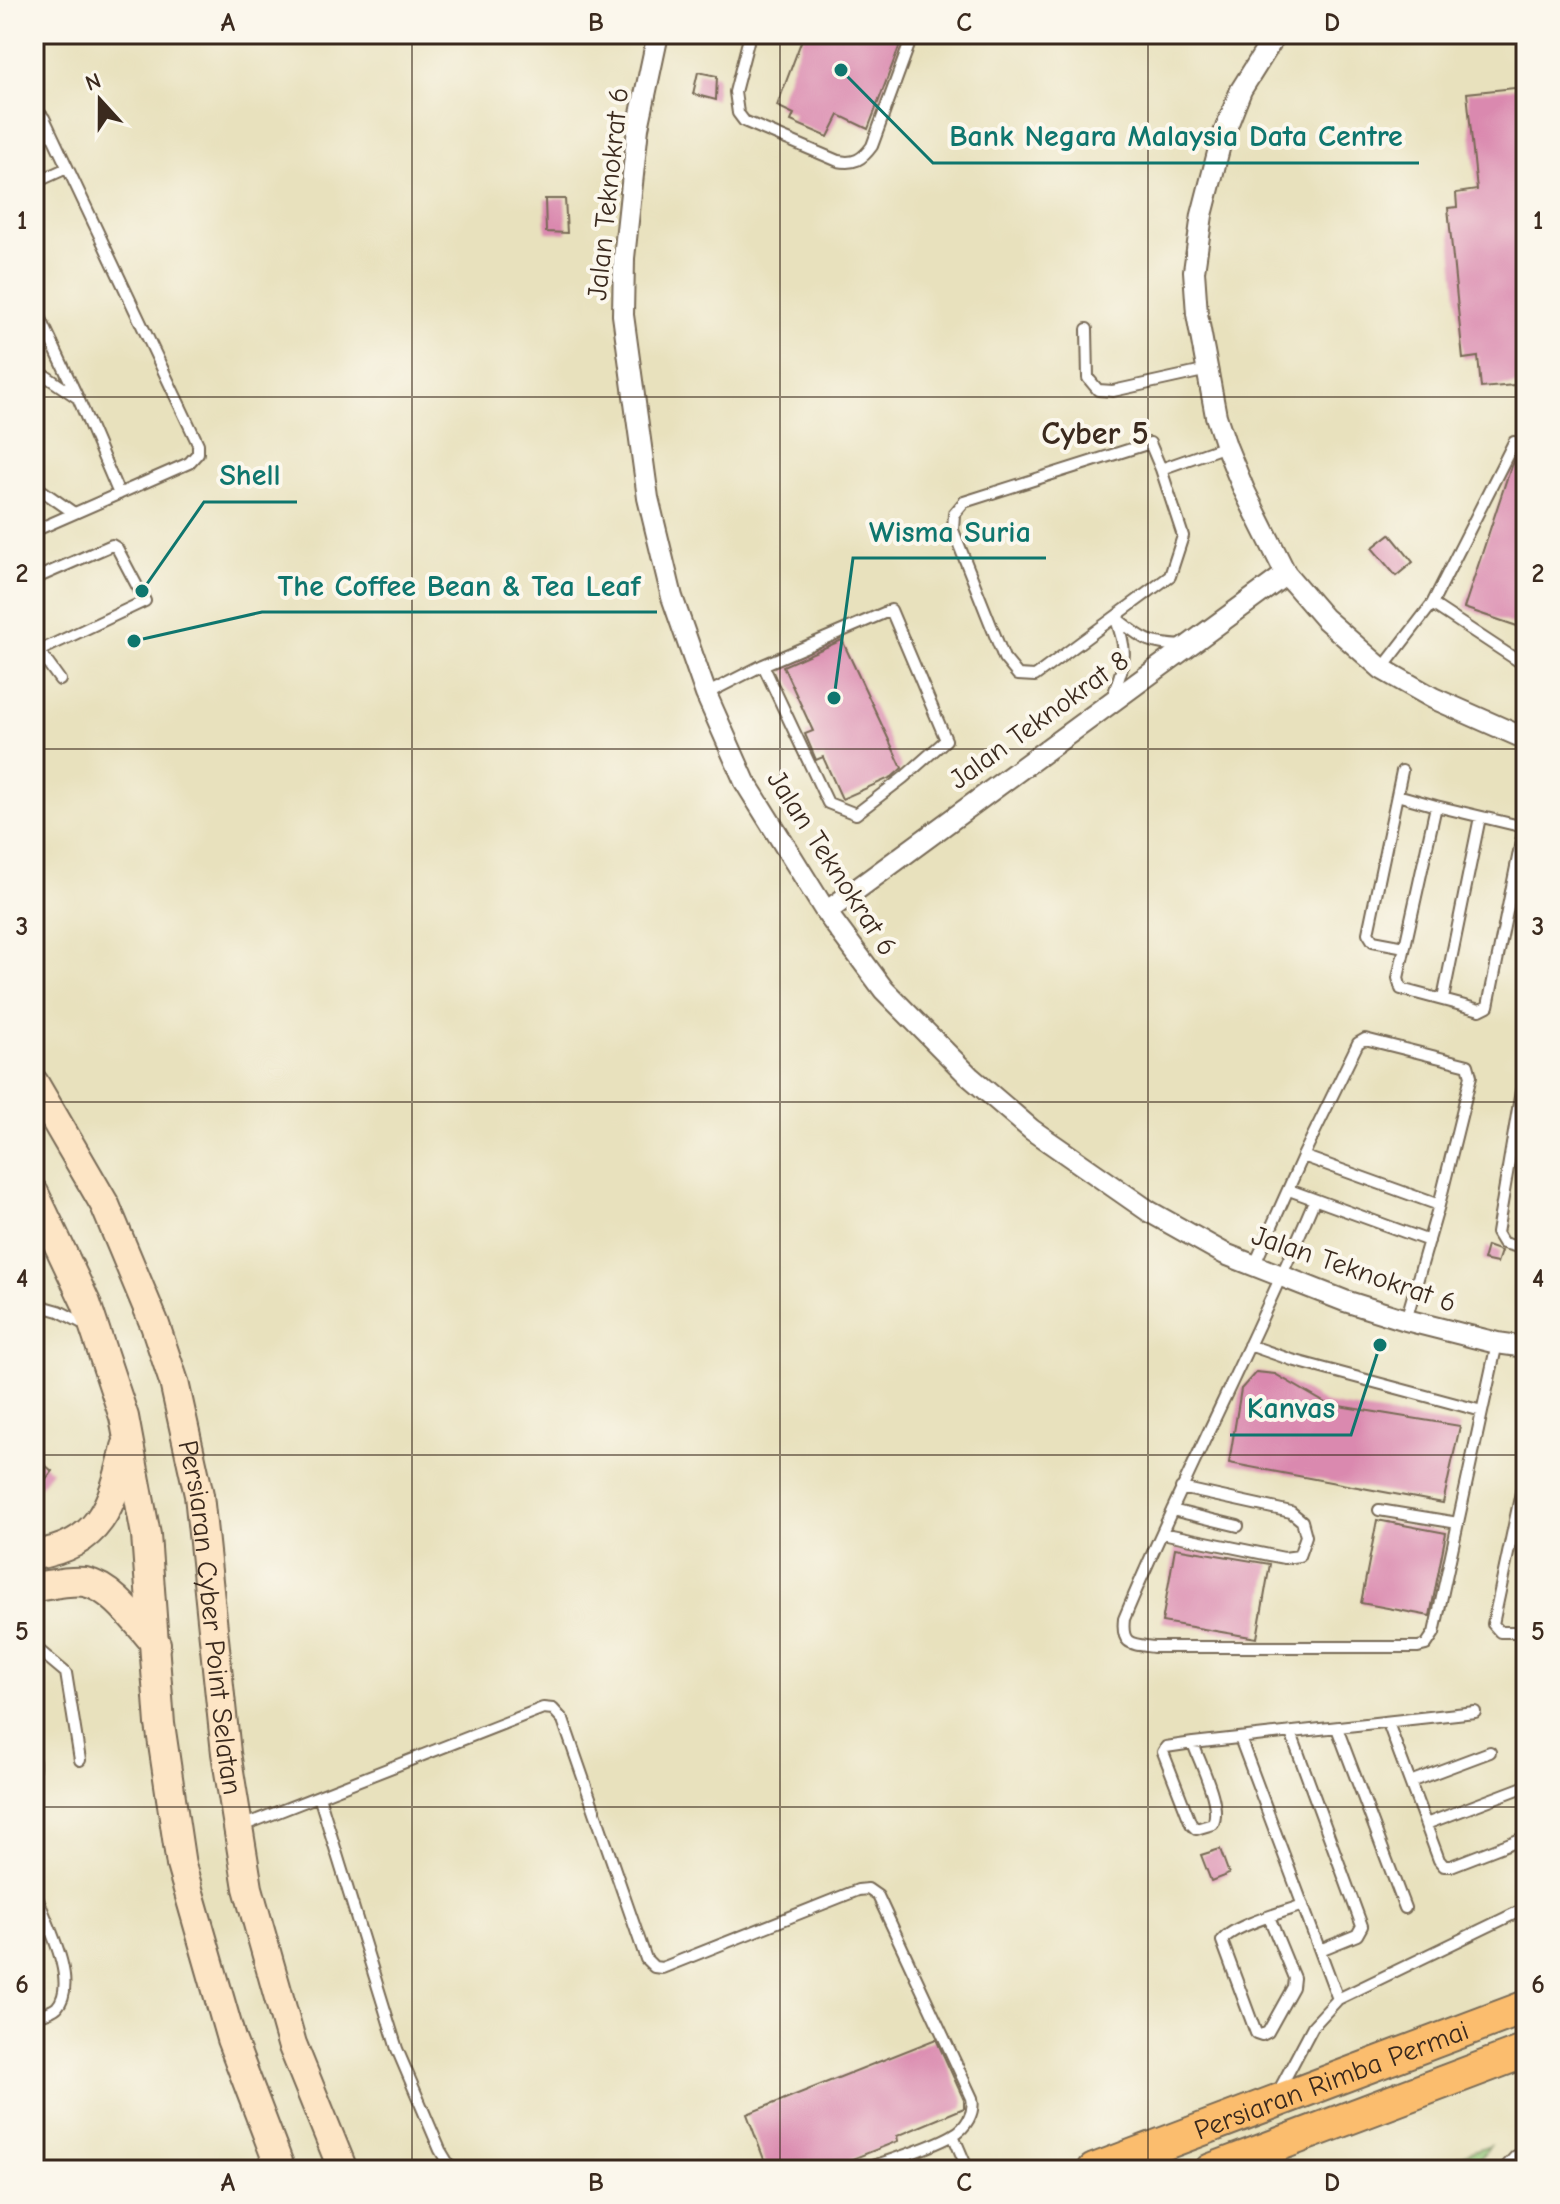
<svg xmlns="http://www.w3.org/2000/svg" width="1560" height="2204" font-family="'Comic Neue',sans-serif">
<defs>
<pattern id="park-dots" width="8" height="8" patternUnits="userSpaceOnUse" patternTransform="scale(2)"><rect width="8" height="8" fill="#94c87a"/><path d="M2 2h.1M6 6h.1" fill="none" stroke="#7aa363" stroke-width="1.8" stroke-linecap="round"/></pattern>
</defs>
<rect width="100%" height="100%" fill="#fbf7ec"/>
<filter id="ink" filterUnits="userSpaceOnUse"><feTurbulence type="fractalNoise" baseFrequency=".0125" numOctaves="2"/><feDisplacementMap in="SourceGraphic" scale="16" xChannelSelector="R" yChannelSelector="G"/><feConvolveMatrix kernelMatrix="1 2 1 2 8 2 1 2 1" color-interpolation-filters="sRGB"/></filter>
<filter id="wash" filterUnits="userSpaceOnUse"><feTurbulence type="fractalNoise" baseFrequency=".006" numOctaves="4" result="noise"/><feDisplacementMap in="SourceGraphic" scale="32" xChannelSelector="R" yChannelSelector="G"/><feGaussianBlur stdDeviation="1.8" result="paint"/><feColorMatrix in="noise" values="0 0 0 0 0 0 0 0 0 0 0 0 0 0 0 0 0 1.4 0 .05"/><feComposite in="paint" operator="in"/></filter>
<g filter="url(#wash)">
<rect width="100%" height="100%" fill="#e8e1bd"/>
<!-- park -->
<path fill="url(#park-dots)" stroke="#68794c" stroke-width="2" d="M1490 2145 1472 2170H1420Z"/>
<g id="blocks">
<!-- building -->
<path fill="#da89af" d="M804 34H904L868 129 839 115 828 137 791 121 794 114 777 106Z
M698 72 717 76 716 100 693 94Z
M1524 87 1526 111V384L1481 388 1478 357 1463 359 1448 208 1457 207 1456 193 1477 190 1467 93Z
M545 199H565L567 233 546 232Z
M1523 429H1526V629L1464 608 1511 466 1521 445Z
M1390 534 1413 562 1396 576 1372 548Z
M842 640 902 768 892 777 842 799 823 757 816 760 805 734 813 731 783 666Z
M1487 1246 1501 1251 1497 1263 1483 1260Z
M1256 1372 1275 1374 1327 1404 1460 1426 1443 1503 1229 1463 1241 1389Z
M34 1456 52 1471 34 1494Z
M1377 1520 1446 1533 1430 1616 1361 1603Z
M1175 1548 1270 1564 1257 1638 1162 1622Z
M1220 1849 1229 1874 1211 1881 1201 1855Z
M936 2039 964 2100V2108L897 2136 898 2141 825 2170H768L747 2114Z"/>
</g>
</g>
<g filter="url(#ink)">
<use href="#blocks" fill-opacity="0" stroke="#786a56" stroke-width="2"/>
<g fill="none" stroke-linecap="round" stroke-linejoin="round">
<!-- lane casing -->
<g stroke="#786a56" stroke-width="14">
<path id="lane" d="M750 34 735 92 738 113 744 121 838 161C854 164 862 160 872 146L913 34
M34 107 44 118 198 444V453L189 463 34 531
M34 183 67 168
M34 304 77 396
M1087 329 1088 378 1098 390 1113 391 1208 370
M34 368 78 398 119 494
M1161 469 1150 443 964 502 954 514 953 530 1004 658 1018 675 1035 676 1170 576 1183 536 1161 469 1226 446
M34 485 74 513
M34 579 112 545 117 548 145 601 39 651
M1432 604 1514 442
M34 644 60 680
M1382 669 1432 604 1526 666
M706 694 763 665 891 610 946 740 903 778 856 814 828 803 763 665
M1113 696C1125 660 1129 654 1115 617 1143 639 1146 644 1183 646
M1402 771 1368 933 1373 941 1405 947
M1397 795 1436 806
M1524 827 1436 806 1398 978 1401 989 1480 1010 1488 1006 1526 817
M1443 999 1480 817
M1526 1080 1521 1091 1497 1233 1503 1243 1526 1249
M1303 1156 1439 1205
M1289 1190 1429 1241
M1314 1201C1255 1342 1183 1477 1124 1619 1121 1646 1132 1644 1154 1647H1418L1426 1645 1434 1633 1497 1343
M1254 1266 1303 1156 1358 1043 1365 1039 1468 1065 1471 1076 1439 1205 1406 1320
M34 1304 59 1311 90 1327
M1249 1345 1292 1360 1482 1411
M1521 1347 1526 1323
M1526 1469 1493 1624 1500 1632H1526
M1172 1510 1238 1526
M1379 1510 1458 1523
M1162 1533 1284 1558 1299 1556 1306 1536 1302 1521 1291 1512 1181 1488
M34 1651 41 1652 66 1673 80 1760
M1388 1723 1439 1860 1444 1866H1451L1526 1837
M1337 1728 1405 1908
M1291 1733 1362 1926 1357 1935 1320 1950
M1240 1738 1338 1999
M1193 1743C1200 1764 1222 1805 1213 1824L1196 1829 1191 1824 1163 1752 1166 1747 1193 1743 1475 1712
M34 1762V1768
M1410 1782 1490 1752
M319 1796 397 2049 440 2150 452 2170
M1426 1824 1526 1786
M242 1826 543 1708 553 1709 563 1720 646 1959 654 1967 662 1968 858 1890 868 1889 878 1896 972 2098C975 2113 966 2128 953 2135 931 2148 887 2161 862 2170
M34 1890C44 1917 80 1982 57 2007 52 2012 41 2014 34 2017
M1269 1917 1294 1978 1293 1987 1268 2032 1262 2035 1256 2033 1222 1941C1231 1926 1284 1912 1303 1905
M1278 2092 1313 2026 1338 1999 1526 1908
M953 2135 968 2170
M1503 2170 1516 2156 1526 2153"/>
</g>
<!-- street casing -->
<g stroke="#786a56" stroke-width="24">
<path id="street" d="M658 34 638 128 624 258 623 315 648 498 672 597 706 694 745 782 826 912 884 990 969 1076 1032 1130 1150 1212 1225 1254 1345 1301 1406 1320 1497 1343 1526 1347
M1276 34 1241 90 1221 141 1202 215 1194 271 1197 314 1216 416 1226 446 1244 490 1286 574 1324 618 1382 669 1433 698 1526 739
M826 912 1286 574"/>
</g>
<!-- secondary casing -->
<g stroke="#786a56" stroke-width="32">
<g id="secondary">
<path id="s1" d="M34 1083 105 1205 155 1325 174 1382 199 1495 226 1753 248 1888 292 2044 343 2170"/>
<path d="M34 1193 86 1303 124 1417 146 1535 160 1724 181 1865 231 2039 281 2170"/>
<path d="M34 1555C101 1545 112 1506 126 1447"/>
<path d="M34 1587C50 1585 69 1580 85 1582 114 1588 137 1623 156 1644"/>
</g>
</g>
<!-- primary casing -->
<g stroke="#786a56" stroke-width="36">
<g id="primary">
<path id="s2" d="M1094 2170 1526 2007"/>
<path d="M1211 2170 1526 2051"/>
</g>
</g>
<!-- lane -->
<use href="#lane" stroke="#fff" stroke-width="10"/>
<!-- street -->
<use href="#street" stroke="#fff" stroke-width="20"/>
<!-- secondary -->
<use href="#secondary" stroke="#fde5c5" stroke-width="28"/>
<!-- primary -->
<use href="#primary" stroke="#fbbd6e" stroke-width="32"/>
</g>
</g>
<!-- grid -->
<path fill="none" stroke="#3b2a1e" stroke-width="2" stroke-opacity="0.55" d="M412 34V2170M780 34V2170M1148 34V2170M34 397H1526M34 749H1526M34 1102H1526M34 1455H1526M34 1807H1526"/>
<g text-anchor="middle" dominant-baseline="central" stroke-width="8" stroke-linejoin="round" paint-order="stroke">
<!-- street labels -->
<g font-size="28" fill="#3b2a1e" stroke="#fbf7ec">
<text transform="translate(608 194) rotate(-84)">Jalan Teknokrat 6</text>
<text transform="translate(1039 720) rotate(-36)">Jalan Teknokrat 8</text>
<text transform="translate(832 863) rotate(57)">Jalan Teknokrat 6</text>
<text transform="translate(1354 1269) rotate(19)">Jalan Teknokrat 6</text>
<text stroke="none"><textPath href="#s1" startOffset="570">Persiaran Cyber Point Selatan</textPath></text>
<text stroke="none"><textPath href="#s2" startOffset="254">Persiaran Rimba Permai</textPath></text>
</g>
<!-- quarter labels -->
<g font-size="32" font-weight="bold" fill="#3b2a1e" stroke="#fbf7ec">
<text x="1095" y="433">Cyber 5</text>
</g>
</g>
<!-- callouts -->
<path fill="none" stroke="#0f766e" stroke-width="3" d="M841 70L933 163H1419M142 591L204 502H297M834 698L853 558H1046M134 641L262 612H657M1380 1345L1351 1435H1230"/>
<g fill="#0f766e" stroke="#fbf7ec" stroke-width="3">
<circle cx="841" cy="70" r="8"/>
<circle cx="142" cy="591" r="8"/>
<circle cx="834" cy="698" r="8"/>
<circle cx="134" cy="641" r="8"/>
<circle cx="1380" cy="1345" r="8"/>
</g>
<g font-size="30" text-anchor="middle" font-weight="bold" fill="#0f766e" stroke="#fbf7ec" stroke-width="8" stroke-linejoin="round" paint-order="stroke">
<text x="1176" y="146">Bank Negara Malaysia Data Centre</text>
<text x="250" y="485">Shell</text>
<text x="950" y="542">Wisma Suria</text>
<text x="459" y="596">The Coffee Bean &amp; Tea Leaf</text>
<text x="1291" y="1418">Kanvas</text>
</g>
<!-- margin -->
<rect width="1560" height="2204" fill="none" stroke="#fbf7ec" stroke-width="88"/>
<!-- north arrow -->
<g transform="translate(100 100) rotate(339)" stroke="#fbf7ec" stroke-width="6" paint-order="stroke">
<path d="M0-6L14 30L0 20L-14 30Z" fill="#3b2a1e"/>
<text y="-12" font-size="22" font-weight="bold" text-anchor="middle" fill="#3b2a1e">N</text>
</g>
<rect x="44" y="44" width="1472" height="2116" fill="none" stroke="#3b2a1e" stroke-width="3"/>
<g font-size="26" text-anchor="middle" font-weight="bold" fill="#3b2a1e">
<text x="228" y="31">A</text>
<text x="596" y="31">B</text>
<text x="964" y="31">C</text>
<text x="1332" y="31">D</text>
<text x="22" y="229">1</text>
<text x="1538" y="229">1</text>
<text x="22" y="582">2</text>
<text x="1538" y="582">2</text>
<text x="22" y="935">3</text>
<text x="1538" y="935">3</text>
<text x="22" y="1287">4</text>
<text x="1538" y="1287">4</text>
<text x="22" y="1640">5</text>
<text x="1538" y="1640">5</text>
<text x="22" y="1993">6</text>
<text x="1538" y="1993">6</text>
<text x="228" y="2191">A</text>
<text x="596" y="2191">B</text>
<text x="964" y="2191">C</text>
<text x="1332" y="2191">D</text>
</g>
</svg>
